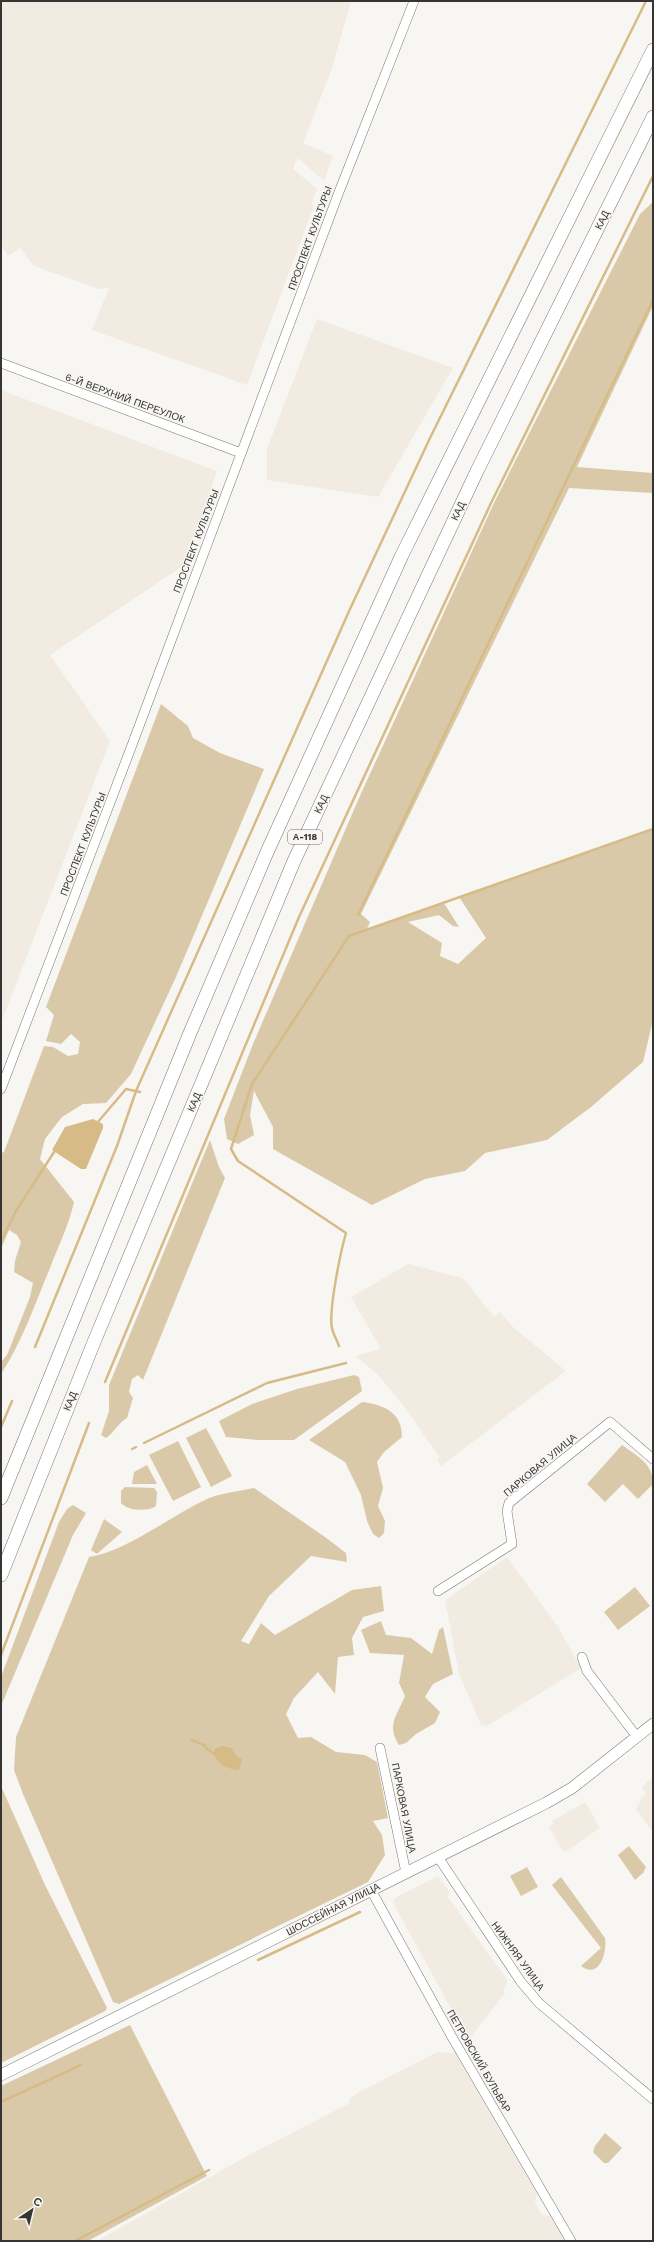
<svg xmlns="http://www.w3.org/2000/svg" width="654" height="2242" font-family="'Work Sans',sans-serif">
<rect width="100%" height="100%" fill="#f8f6f2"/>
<!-- built -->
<path fill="#f1ebe1" d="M1 1H351L331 71 303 143 333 156 324 181 298 158 295 163 293 169 317 189 311 205 314 206 247 385 92 330 109 288 99 289 34 266 20 248 8 256 1 245Z
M317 319 453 368 378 497 267 480V449Z
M1 390 217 471 184 565 50 655 110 741 1 1023Z
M408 1264 463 1278 494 1317 500 1312 514 1328 566 1371 441 1466 437 1460 440 1458 406 1409 379 1376 356 1356 381 1349 351 1297Z
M507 1557 558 1627 581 1668 487 1726 481 1725 459 1673 445 1600Z
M653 1777V1832L636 1809 643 1796 646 1794 642 1787Z
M585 1802 600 1828 565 1852 560 1847 549 1827 554 1824 552 1821Z
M438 1876 450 1893 447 1896 508 1981 503 1990 505 1993 471 2037 465 2034 393 1903 395 1898Z
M437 2052 455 2053 537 2194 535 2202 540 2211 542 2215 550 2216 565 2241H97L247 2156 350 2103 349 2100 356 2094Z"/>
<!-- green -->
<path fill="#d9c9a9" d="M653 202V306L577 467 653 473V493L569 488 361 914 370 922 366 931 444 903 459 927 453 926 439 915 408 922 442 943 440 956 458 964 486 938 459 897 653 830V1020L643 1062 591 1107 547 1140 485 1153 465 1171 425 1179 372 1205 273 1149V1127L254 1091 250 1115 254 1135 238 1144 227 1139 224 1119 253 1044 359 798 494 503 640 214Z
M161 704 188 726 193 738 220 753 264 769 176 977 131 1074 106 1103 83 1104 62 1117 45 1139 40 1159 74 1202C69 1225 58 1247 50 1268 35 1304 22 1342 1 1374V1362L7 1355 30 1297 33 1283 14 1272 15 1261 21 1242 17 1235 9 1230 1 1249V1153L4 1152 44 1046 53 1047 68 1056 78 1054 80 1042 71 1034 61 1044 46 1041 54 1015 46 1007Z
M210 1140 219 1167 225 1178 143 1380 138 1375 132 1379 129 1392 133 1398 127 1418C117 1424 115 1432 106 1438L101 1435 109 1411V1385Z
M354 1375 359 1377 362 1391 294 1440H258L226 1437 219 1421 252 1404 297 1389Z
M362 1402C383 1405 402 1411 402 1437L384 1452 377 1462 383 1488 378 1506 385 1521 384 1533 379 1538 373 1534 367 1521 361 1495 345 1462 309 1440Z
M206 1428 232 1476 211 1487 186 1438Z
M178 1441 201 1487 173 1501 149 1455Z
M622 1445C637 1456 653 1463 653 1484L638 1499 623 1484 605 1502 587 1484Z
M147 1465 157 1484H132L134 1472Z
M125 1487 154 1488 157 1492 156 1506C148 1512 128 1511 121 1503V1491Z
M254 1488 325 1537 346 1553 347 1562 311 1556 269 1596 241 1641 249 1644 261 1623 275 1635 352 1590 381 1586 384 1611 363 1617 352 1638 354 1655 338 1657 335 1694 318 1672 294 1698 286 1714 298 1738 311 1737 336 1752 365 1755 377 1762 388 1818 373 1821 382 1835 385 1855 368 1882 119 2004 113 2002 23 1794 14 1770 16 1737 89 1557C125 1552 174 1514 209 1498 223 1493 239 1491 254 1488Z
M73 1505 86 1513 73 1535 1 1706V1677L59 1522 67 1509Z
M104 1519 122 1532 97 1554 91 1550Z
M635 1587 650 1606 618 1630 604 1612Z
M381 1621 386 1635 411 1638 432 1654 439 1630 443 1627 453 1674 433 1684 425 1697 440 1712 435 1723 416 1734 406 1743 399 1745C386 1725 397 1716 405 1696L399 1683 404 1655 370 1653 361 1630Z
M1 1786 45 1885 107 2008 105 2011 1 2063Z
M629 1846 646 1867 643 1873 635 1880 618 1855Z
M527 1867 538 1887 521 1896 510 1876Z
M561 1877 605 1938C607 1952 600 1980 581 1966L601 1948 552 1885Z
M130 2025 207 2176 88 2241H1V2086Z
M605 2133 622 2148 608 2163H604L593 2152 595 2146Z"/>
<!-- water -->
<path fill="#d7bb86" d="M93 1119 103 1124V1128L86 1169H81L52 1150 65 1127Z
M223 1746 232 1748 236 1756 242 1759 239 1770C226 1769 218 1765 213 1753L216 1748Z"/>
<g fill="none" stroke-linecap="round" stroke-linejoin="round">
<!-- stream -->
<path stroke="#d7bb86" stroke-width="2.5" d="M358 915 653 300
M97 1123 126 1089 140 1092
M1 1241 16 1211 56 1149
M339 1346C337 1340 333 1334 332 1328 328 1312 341 1250 346 1233L238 1161 231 1149 252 1084 349 936 653 829
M35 1347 117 1146 136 1091 350 609 430 438 646 1
M105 1382 299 917 491 503 653 176
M1 1427 12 1401
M144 1443 267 1383 346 1363
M132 1449 136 1447
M1 1655 89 1423
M192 1740 204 1745 207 1749 213 1753
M258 1960 360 1912
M1 2102 81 2065
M75 2241 209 2170"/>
<!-- minor casing -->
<g stroke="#767571" stroke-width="10">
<path id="minor" d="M1 363 241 453
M1 1089 132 745 339 192 414 1
M438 1591 512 1544 507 1511 509 1503 610 1422 653 1459
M582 1657 587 1671 637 1737
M380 1748 406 1873
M438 1857 521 1982 539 2003 653 2099
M371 1890 452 2037 571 2241"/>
</g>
<!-- major casing -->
<g stroke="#767571" stroke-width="12">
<path id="major" d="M1 2075 546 1803 572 1788 653 1724"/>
</g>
<!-- highway casing -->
<g stroke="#767571" stroke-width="14">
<path id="highway" d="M1 1498 190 1033 268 850 402 555 653 50
M1 1575 94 1342 294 861 477 471 653 117"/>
</g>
<!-- minor -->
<use href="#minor" stroke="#fff" stroke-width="9"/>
<!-- major -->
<use href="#major" stroke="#fff" stroke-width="11"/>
<!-- highway -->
<use href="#highway" stroke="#fff" stroke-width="13"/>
</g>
<g text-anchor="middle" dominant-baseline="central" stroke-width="3" stroke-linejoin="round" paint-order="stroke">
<!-- shield labels -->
<rect fill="#f8f6f2" stroke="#706f6d" stroke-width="1" x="288" y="830" width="34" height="14" rx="3"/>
<g font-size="9" font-weight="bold" fill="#363534">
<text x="305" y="837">А-118</text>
</g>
<!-- street labels -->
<g font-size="10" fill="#363534" stroke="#f8f6f2">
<text transform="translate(602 220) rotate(-64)">КАД</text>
<text transform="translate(310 238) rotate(-70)">ПРОСПЕКТ КУЛЬТУРЫ</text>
<text transform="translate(125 398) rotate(20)">6-Й ВЕРХНИЙ ПЕРЕУЛОК</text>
<text transform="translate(458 511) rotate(-65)">КАД</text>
<text transform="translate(196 541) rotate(-69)">ПРОСПЕКТ КУЛЬТУРЫ</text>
<text transform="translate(321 804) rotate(-65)">КАД</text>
<text transform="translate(83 844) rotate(-69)">ПРОСПЕКТ КУЛЬТУРЫ</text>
<text transform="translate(194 1102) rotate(-67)">КАД</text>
<text transform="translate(70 1401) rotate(-68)">КАД</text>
<text transform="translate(540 1465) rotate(-40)">ПАРКОВАЯ УЛИЦА</text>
<text transform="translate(404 1808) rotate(79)">ПАРКОВАЯ УЛИЦА</text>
<text transform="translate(333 1909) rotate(-27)">ШОССЕЙНАЯ УЛИЦА</text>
<text transform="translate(518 1956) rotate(54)">НИЖНЯЯ УЛИЦА</text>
<text transform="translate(479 2061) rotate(60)">ПЕТРОВСКИЙ БУЛЬВАР</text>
</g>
</g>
<!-- border -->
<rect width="654" height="2242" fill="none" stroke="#363534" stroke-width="4"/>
<!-- north arrow -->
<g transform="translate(32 2210) rotate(35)" stroke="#f8f6f2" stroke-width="3" paint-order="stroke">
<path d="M0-3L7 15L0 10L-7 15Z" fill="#363534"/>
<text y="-6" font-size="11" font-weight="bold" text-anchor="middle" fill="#363534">С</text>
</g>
</svg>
